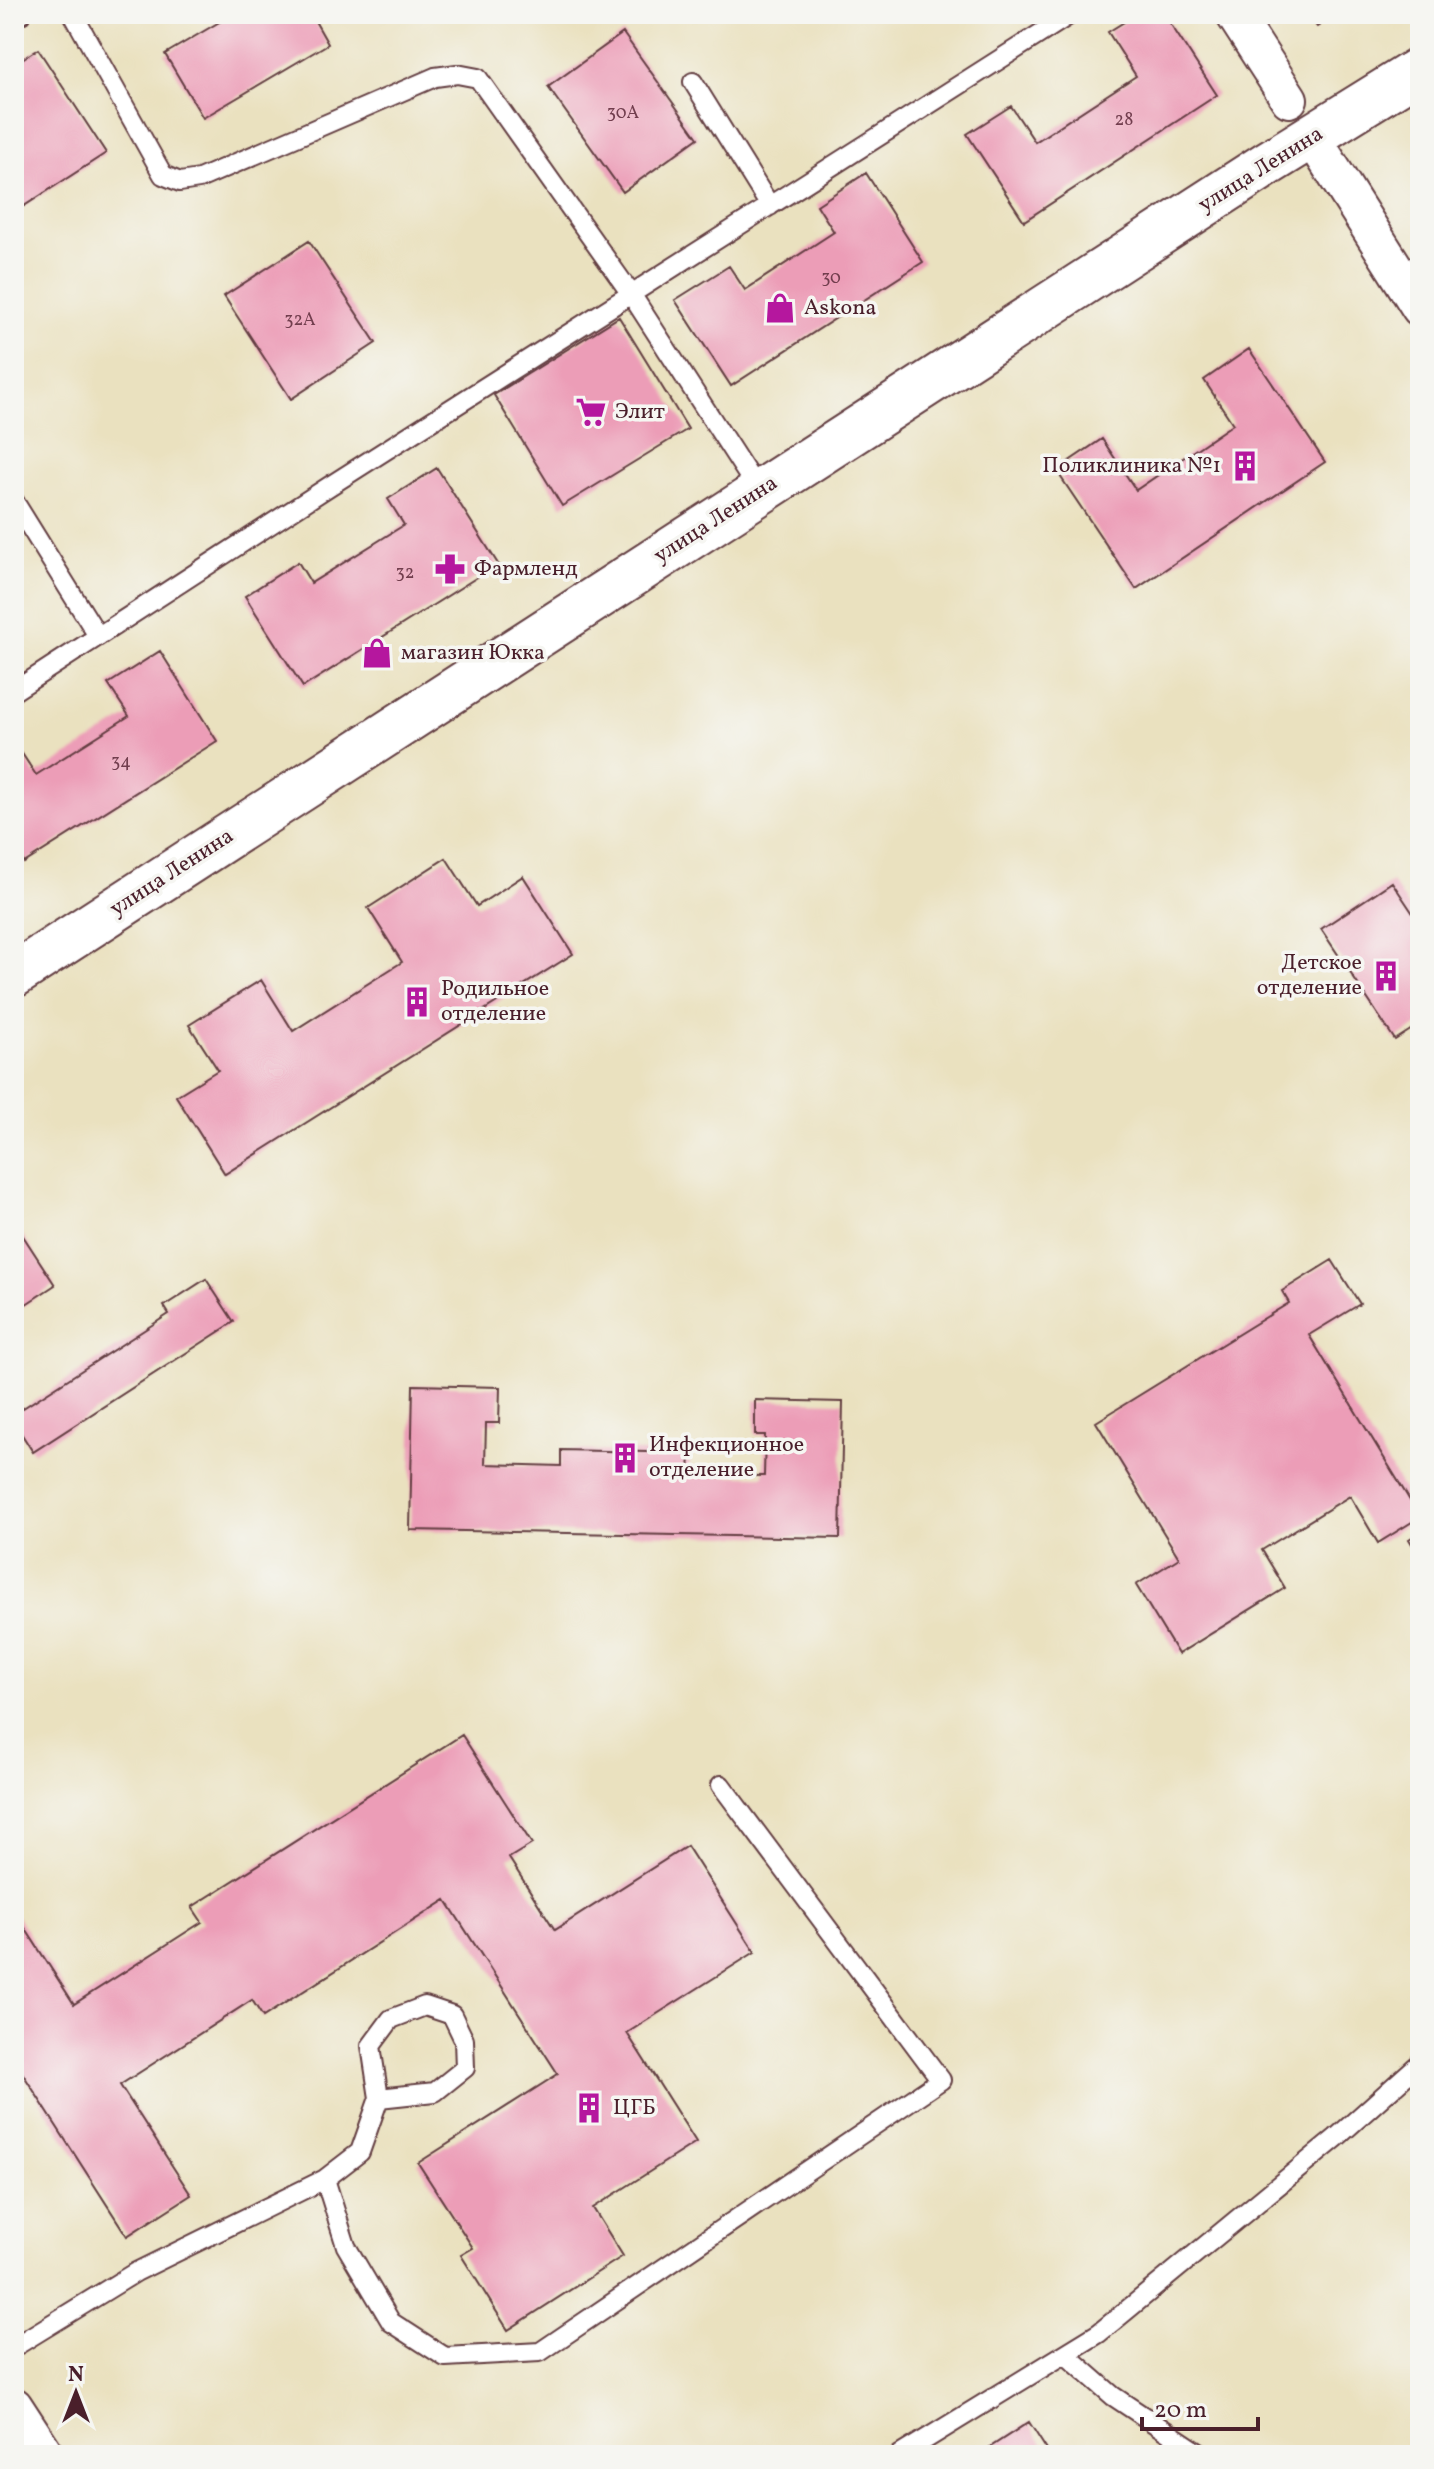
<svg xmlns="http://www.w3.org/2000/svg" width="1434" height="2469" font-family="Vollkorn,serif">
<rect width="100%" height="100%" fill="#f6f6f2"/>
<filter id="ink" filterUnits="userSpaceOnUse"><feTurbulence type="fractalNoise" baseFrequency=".0125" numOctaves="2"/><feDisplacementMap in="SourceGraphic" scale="16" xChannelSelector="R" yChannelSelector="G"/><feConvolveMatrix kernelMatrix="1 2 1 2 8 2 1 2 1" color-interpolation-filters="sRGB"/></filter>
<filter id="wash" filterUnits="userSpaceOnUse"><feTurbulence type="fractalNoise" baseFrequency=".006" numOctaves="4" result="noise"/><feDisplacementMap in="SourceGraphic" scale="32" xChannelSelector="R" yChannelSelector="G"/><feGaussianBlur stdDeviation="1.8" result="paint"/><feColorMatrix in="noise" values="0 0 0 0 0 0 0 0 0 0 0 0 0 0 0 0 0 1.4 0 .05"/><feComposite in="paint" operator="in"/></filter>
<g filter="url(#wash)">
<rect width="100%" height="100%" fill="#eae1bf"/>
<g id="blocks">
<!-- building -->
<path fill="#ec9db7" d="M233 14H311L328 44 203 118 165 54Z
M1137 14H1164L1217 95 1024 221 967 134 1011 106 1035 142 1136 76 1108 32Z
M1307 14H1337L1317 27Z
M623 33 698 138 623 192 548 87Z
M38 49 106 153 24 206 14 191V64Z
M866 173 923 262 731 386 675 300 729 266 745 290 834 232 817 205Z
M309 241 376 343 291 399 224 296Z
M619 317 688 429 562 506 494 395Z
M1249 349 1325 462 1136 589 1056 470 1102 439 1136 490 1233 424 1204 380Z
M437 468 498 564 303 687 245 596 298 562 311 583 404 525 388 499Z
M160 651 217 741 24 863 14 846V748L17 746 36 775 129 716 108 684Z
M446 858 477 906 523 876 573 954 225 1174 176 1096 218 1070 189 1025 261 980 293 1031 402 962 368 908Z
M1392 882 1420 924V1024L1395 1040 1321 929Z
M14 1222 55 1285 14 1312Z
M1332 1260 1360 1304 1309 1335 1420 1517 1378 1543 1350 1496 1262 1550 1285 1588 1178 1654 1136 1585 1179 1558 1096 1422 1289 1303 1282 1291Z
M206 1279 234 1322 33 1452 14 1422V1414L169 1314 164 1306Z
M413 1385 500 1387 499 1423H486L485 1464 561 1466V1450L690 1453 689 1475 764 1476 765 1435H755V1400L843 1402 840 1538 410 1530Z
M1420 1532V1557L1409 1539Z
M462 1735 532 1844 509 1858 555 1930 687 1846 755 1952 627 2033 696 2142 593 2208 623 2256 508 2330 461 2255 473 2248 418 2163 558 2074 446 1900 263 2017 252 2000 120 2085 191 2195 127 2236 14 2060V1911L74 2004 202 1922 192 1907Z
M1029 2422 1050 2455H978Z"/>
</g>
</g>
<g filter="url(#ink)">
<use href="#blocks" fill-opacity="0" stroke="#623c41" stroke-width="2"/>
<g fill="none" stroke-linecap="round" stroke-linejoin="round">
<!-- lane casing -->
<g stroke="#623c41" stroke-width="22">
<path id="lane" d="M73 14 163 175 180 182 199 179 435 77 457 74 478 78 631 294 759 492
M14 18 21 14
M693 82 770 206
M14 501 98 636
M14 691 328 487 1071 14
M325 2179 360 2152 379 2098 371 2046 391 2019 425 2006 452 2015 464 2040 465 2068 435 2092 379 2098
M14 2347 136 2272 325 2179 346 2246 391 2322 445 2357 540 2352 941 2080 721 1785
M1065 2354 1113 2396 1202 2455
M900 2455 1099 2333 1336 2138 1420 2063"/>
</g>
<!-- street casing -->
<g stroke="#623c41" stroke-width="40">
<path id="street" d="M1234 14 1289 99
M1312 137 1420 308
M14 2406 46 2455"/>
</g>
<!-- secondary casing -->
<g stroke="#623c41" stroke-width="48">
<path id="secondary" d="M14 975 1267 164 1420 69"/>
</g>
<!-- lane -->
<use href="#lane" stroke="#fff" stroke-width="18"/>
<!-- street -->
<use href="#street" stroke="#fff" stroke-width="36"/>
<!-- secondary -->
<use href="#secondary" stroke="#fff" stroke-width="44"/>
</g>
</g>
<!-- icons -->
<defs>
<g id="shop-bare" transform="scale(2.4)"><path d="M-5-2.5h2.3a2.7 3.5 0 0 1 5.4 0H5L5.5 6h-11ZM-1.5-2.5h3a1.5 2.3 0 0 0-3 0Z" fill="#b5179e" stroke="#f6f6f2" stroke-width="2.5" paint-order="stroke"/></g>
<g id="supermarket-bare" transform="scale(2.4)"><path d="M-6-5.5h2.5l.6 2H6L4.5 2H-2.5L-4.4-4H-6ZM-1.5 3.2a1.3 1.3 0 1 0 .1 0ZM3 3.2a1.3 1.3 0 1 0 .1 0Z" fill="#b5179e" stroke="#f6f6f2" stroke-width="2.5" paint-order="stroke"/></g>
<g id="building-bare" transform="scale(2.4)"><path d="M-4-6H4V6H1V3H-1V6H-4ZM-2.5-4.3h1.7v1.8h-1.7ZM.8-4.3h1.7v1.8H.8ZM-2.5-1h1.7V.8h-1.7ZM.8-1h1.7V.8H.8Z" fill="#b5179e" stroke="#f6f6f2" stroke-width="2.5" paint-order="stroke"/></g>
<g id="pharmacy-bare" transform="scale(2.4)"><path d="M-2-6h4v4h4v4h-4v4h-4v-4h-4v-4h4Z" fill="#b5179e" stroke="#f6f6f2" stroke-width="2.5" paint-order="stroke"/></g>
</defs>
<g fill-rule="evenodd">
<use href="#shop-bare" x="780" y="308"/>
<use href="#supermarket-bare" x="591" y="412"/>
<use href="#building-bare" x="1245" y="466"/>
<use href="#pharmacy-bare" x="450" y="569"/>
<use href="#shop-bare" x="377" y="653"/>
<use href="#building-bare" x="1386" y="976"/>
<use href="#building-bare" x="417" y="1002"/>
<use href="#building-bare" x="625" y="1458"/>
<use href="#building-bare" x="589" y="2108"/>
</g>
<g text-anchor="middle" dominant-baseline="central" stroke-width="7" stroke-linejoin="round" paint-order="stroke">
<!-- number labels -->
<g font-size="18" fill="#723e4e">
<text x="623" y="113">30А</text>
<text x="1124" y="120">28</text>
<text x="831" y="278">30</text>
<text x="300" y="320">32А</text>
<text x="405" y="573">32</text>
<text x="121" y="762">34</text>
</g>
<!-- street labels -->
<g font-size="22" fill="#4a1f2b" stroke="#f6f6f2">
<text transform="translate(1261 170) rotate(-32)">улица Ленина</text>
<text transform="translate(716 520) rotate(-33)">улица Ленина</text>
<text transform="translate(172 873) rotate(-33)">улица Ленина</text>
</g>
<!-- poi labels -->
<g font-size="22" fill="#4a1f2b" stroke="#f6f6f2" text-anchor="start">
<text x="804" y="308">Askona</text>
<text x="615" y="412">Элит</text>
<text x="1221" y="466" text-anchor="end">Поликлиника №1</text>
<text x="474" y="569">Фармленд</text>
<text x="401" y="653">магазин Юкка</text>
<text x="1362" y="963" text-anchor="end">Детское<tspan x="1362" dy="25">отделение</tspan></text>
<text x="441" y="989">Родильное<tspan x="441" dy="25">отделение</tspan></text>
<text x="649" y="1445">Инфекционное<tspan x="649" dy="25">отделение</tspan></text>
<text x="613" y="2108">ЦГБ</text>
</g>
</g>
<!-- margin -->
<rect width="1434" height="2469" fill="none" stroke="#f6f6f2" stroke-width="48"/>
<!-- north arrow -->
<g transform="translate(76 2393)" stroke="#f6f6f2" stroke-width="6" paint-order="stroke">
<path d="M0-6L14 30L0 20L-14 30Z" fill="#4a1f2b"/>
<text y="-12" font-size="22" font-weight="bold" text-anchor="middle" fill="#4a1f2b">N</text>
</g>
<!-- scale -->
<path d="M1142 2417v12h116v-12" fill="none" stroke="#4a1f2b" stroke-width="4"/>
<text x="1154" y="2417" font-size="24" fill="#4a1f2b" stroke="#f6f6f2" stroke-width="6" paint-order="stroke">20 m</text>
</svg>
